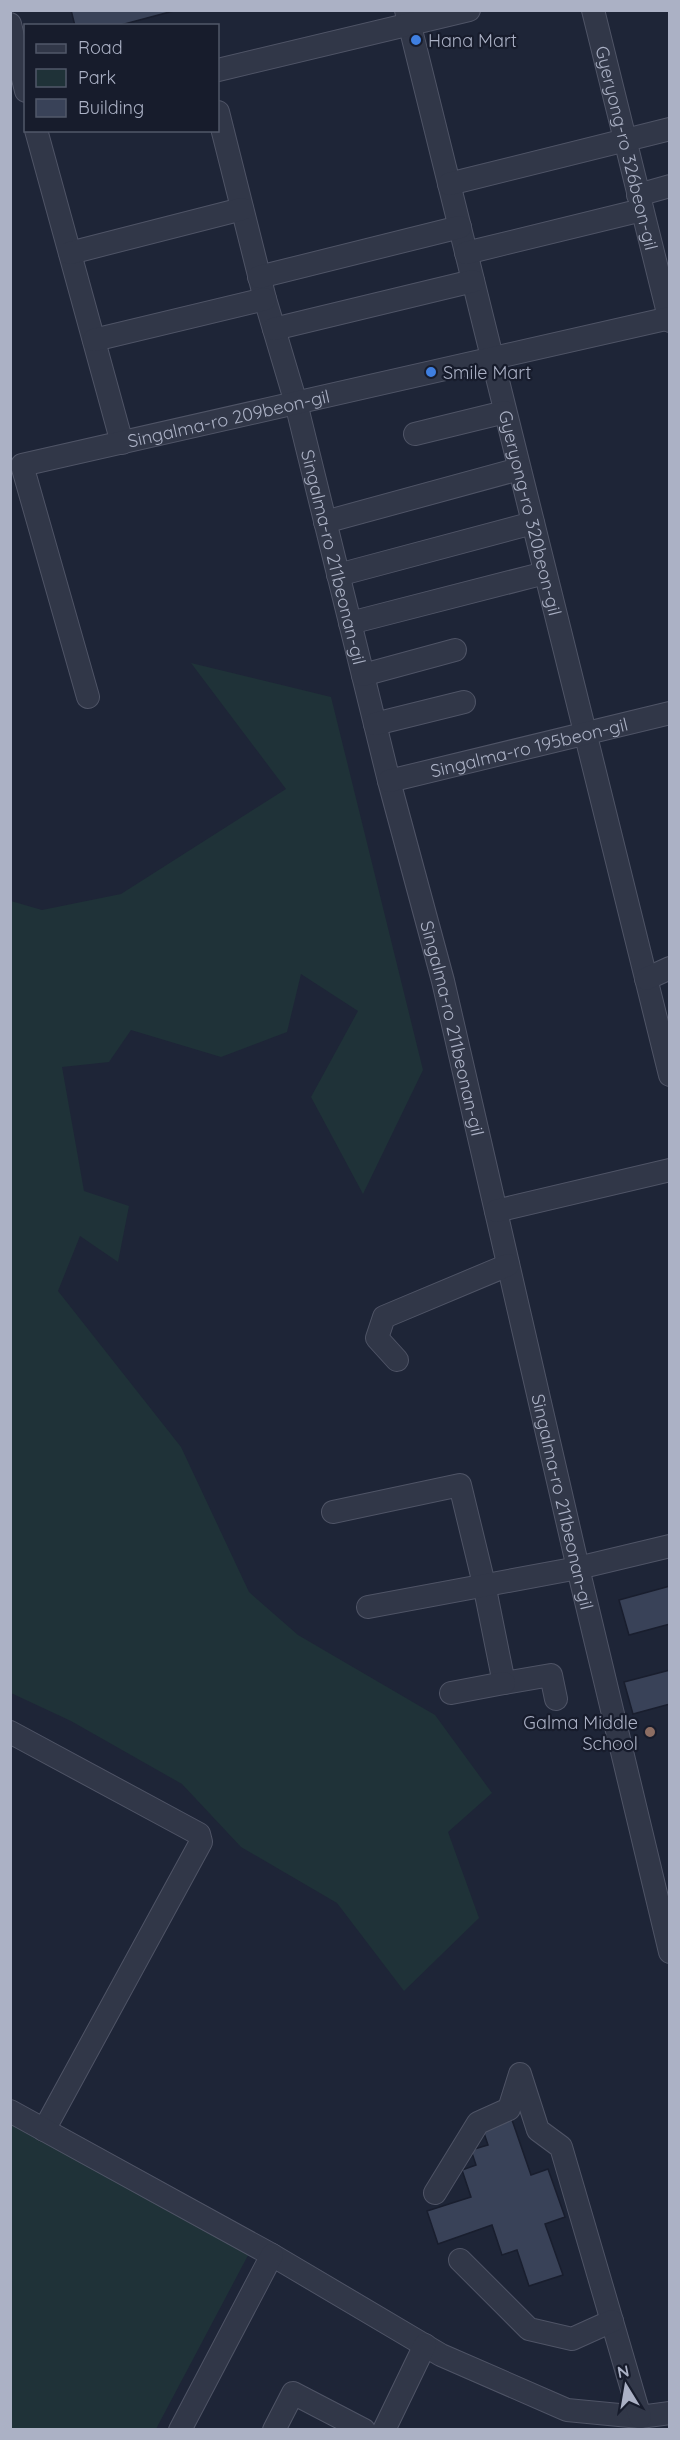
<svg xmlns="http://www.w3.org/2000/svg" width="680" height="2440" font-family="Quicksand,sans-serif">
<rect width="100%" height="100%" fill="#1e2537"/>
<!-- green -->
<path fill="#1f3238" d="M191 663 331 697 423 1070 363 1194 311 1097 358 1011 301 974 287 1032 221 1057 131 1030 109 1062 62 1067 84 1191 129 1206 118 1262 80 1236 58 1291 181 1447 249 1592 298 1635 435 1715 492 1793 448 1832 479 1918 404 1991 337 1903 241 1847 182 1784 71 1721 11 1693V901L42 910 121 894 286 789Z
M10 2116 254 2244 156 2429H11Z"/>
<!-- building -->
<path fill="#394258" stroke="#191e2e" stroke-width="1.5" d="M71 10H177L117 26H75Z
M670 1586V1624L629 1635 619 1600Z
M670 1670V1704L633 1714 624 1682Z
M511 2117 531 2175 548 2169 565 2217 545 2224 563 2275 529 2286 517 2250 502 2255 492 2225 438 2244 427 2211 471 2197 462 2170 476 2165 471 2150 488 2145 482 2127Z"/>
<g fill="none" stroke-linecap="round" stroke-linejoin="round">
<!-- minor casing -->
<g stroke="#4f5466" stroke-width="24">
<g id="minor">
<path id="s1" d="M406 10 670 1075"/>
<path id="s2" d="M593 10 670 321"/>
<path d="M10 24 26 91"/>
<path d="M218 70 469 10"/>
<path id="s3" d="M218 112 265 299 296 403 389 781 443 981 578 1568 670 1952"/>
<path d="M36 130 122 443"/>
<path d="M449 184 670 129"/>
<path d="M638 195 670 186"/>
<path d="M70 253 242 209"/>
<path d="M466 253 642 210"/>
<path d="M259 277 460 227"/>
<path d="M274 329 473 281"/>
<path d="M94 340 265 299"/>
<path d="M415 434 505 412"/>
<path d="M325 522 519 469"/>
<path d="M338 575 533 523"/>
<path d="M350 623 545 573"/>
<path d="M363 675 455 650"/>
<path id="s4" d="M88 697 22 465 670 318"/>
<path d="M375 724 464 702"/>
<path id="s5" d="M389 781 670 713"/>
<path d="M646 979 670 968"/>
<path d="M496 1211 670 1170"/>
<path d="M397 1360 377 1338 384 1317 508 1265"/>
<path d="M333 1512 460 1485 484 1584 504 1683 551 1675 556 1699"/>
<path d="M368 1607 578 1568 670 1546"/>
<path d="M451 1693 504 1683"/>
<path d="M10 1732 199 1834 201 1842 44 2130"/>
<path d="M10 2111 272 2255 441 2355 567 2410 640 2417 670 2413"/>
<path d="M435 2193 478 2123 509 2109 520 2074 538 2130 561 2147 640 2417"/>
<path d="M460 2260 529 2329 572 2339 612 2321"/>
<path d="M180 2430 272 2255"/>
<path d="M274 2430 293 2393 364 2430"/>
<path d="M384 2430 425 2345"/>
</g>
</g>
<!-- minor -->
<use href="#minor" stroke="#313748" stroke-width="22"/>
</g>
<!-- markers -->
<g fill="#3f7fe0" stroke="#171c2c" stroke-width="2">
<circle cx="416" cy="40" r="6"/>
<circle cx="431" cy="372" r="6"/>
</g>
<circle fill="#8d6e63" stroke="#171c2c" stroke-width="2" cx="650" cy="1732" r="6"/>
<g text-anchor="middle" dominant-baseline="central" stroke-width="4.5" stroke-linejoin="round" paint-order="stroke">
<!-- poi labels -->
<g font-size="18" fill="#abb1c5" stroke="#171c2c" text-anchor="start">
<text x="428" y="40">Hana Mart</text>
<text x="443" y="372">Smile Mart</text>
<text x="638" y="1722" text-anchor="end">Galma Middle<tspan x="638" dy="21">School</tspan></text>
</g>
<!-- street labels -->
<g font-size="18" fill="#abb1c5" stroke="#171c2c">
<text stroke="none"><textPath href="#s2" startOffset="142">Gyeryong-ro 326beon-gil</textPath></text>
<text stroke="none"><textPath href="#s4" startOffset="453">Singalma-ro 209beon-gil</textPath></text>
<text stroke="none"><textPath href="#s1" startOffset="518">Gyeryong-ro 320beon-gil</textPath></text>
<text stroke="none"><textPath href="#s3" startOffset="460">Singalma-ro 211beonan-gil</textPath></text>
<text stroke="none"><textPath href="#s5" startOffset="144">Singalma-ro 195beon-gil</textPath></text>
<text stroke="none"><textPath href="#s3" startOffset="946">Singalma-ro 211beonan-gil</textPath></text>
<text stroke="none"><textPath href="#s3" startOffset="1432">Singalma-ro 211beonan-gil</textPath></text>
</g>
</g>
<!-- border -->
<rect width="680" height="2440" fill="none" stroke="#abb1c5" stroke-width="24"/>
<!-- legend -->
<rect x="24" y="24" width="195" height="108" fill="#171c2c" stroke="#525869" stroke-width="1.5"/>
<rect x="36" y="44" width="30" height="9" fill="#313748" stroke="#525869" stroke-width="1.5"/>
<text x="78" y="54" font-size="18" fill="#abb1c5">Road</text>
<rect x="36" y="69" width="30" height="18" fill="#1f3238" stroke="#525869" stroke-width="1.5"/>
<text x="78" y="84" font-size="18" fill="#abb1c5">Park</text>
<rect x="36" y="99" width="30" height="18" fill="#394258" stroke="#525869" stroke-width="1.5"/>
<text x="78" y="114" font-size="18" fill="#abb1c5">Building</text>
<!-- north arrow -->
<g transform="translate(626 2386) rotate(349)" stroke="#171c2c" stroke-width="4.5" paint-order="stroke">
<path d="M0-4.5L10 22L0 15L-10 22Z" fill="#abb1c5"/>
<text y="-9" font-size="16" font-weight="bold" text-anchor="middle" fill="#abb1c5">N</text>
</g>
</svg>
